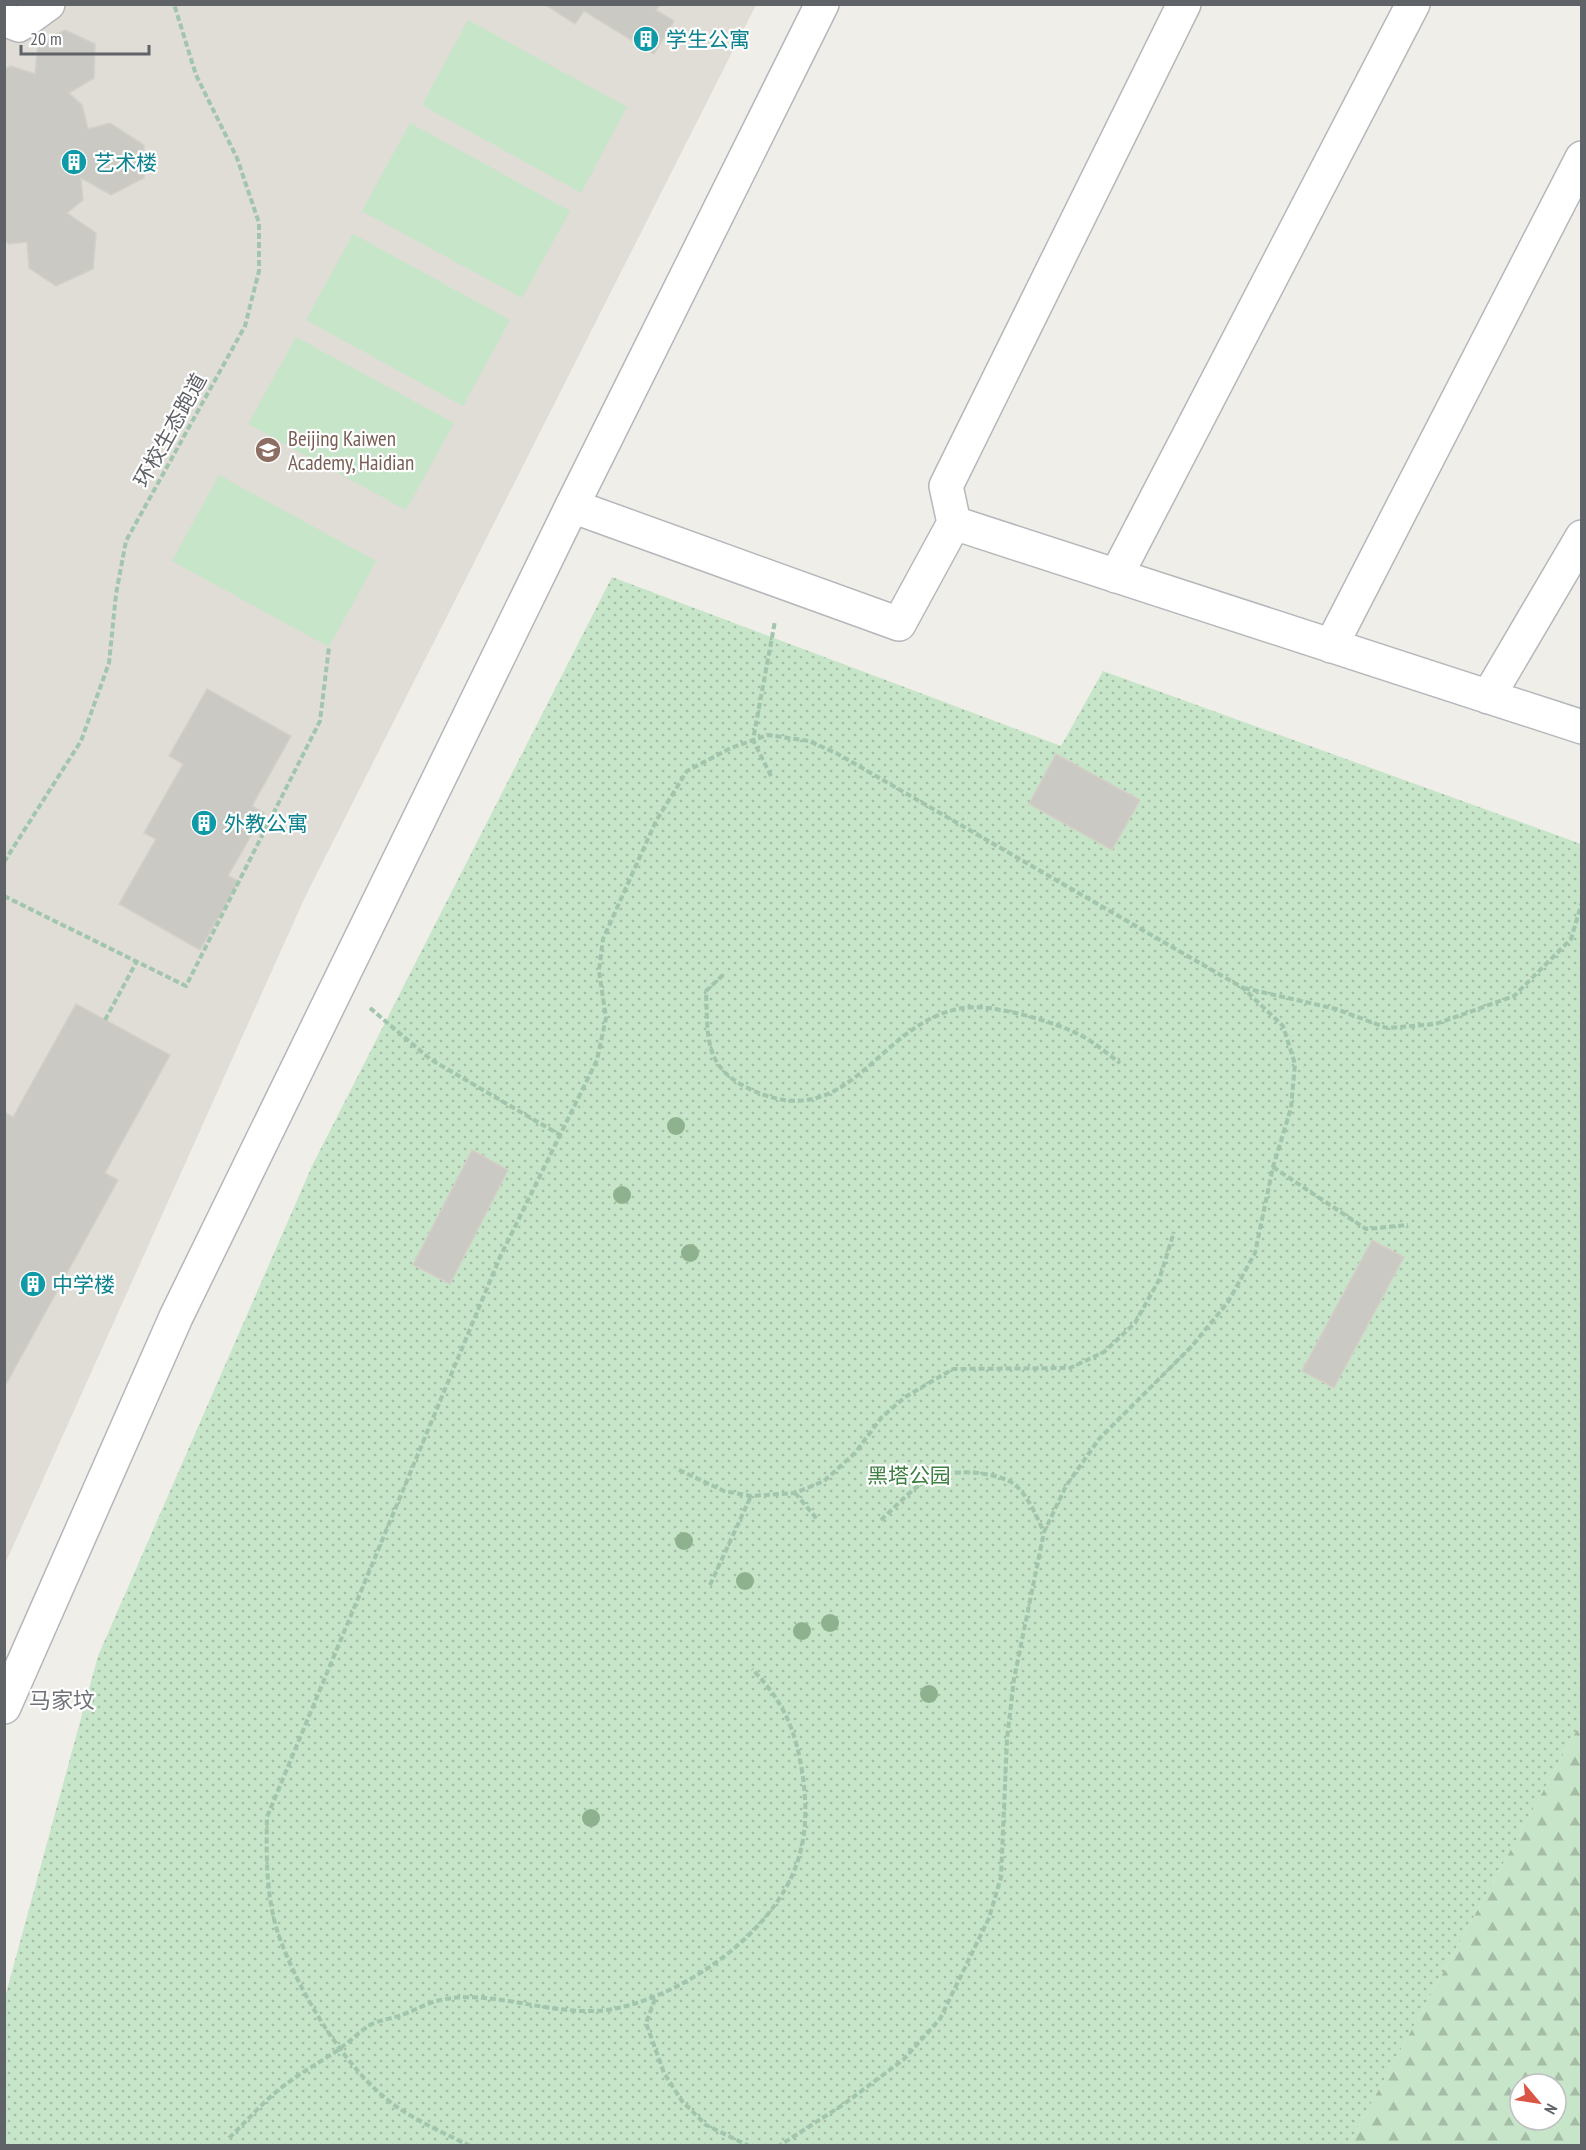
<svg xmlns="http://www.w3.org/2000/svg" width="1586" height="2150" font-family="'PT Sans Narrow','Noto Sans SC',sans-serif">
<defs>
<pattern id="forest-firs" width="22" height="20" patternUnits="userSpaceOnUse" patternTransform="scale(1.5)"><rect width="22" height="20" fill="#c7e5c8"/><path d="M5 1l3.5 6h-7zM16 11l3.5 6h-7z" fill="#a5bda6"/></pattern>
<pattern id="park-dots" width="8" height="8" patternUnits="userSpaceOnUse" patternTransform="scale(1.5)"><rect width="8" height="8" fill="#c7e5c8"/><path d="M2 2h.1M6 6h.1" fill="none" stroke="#a5bda6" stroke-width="1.8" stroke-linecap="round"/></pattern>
</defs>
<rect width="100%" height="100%" fill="#f0eee8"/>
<!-- education -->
<path fill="#dfddd6" d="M5 5H756L306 895 5 1564Z"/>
<!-- grass -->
<path fill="#c7e5c8" d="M468 20 627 107 581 193 422 105Z
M410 123 570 211 522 298 362 211Z
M353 234 510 320 463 406 306 320Z
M296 337 454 423 406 510 248 424Z
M219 475 376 561 329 647 172 561Z"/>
<!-- forest -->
<path fill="url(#forest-firs)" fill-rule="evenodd" d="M1581 1722V2145H1348ZM1520 2084H1556V2120H1520Z"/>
<!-- park -->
<path fill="url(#park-dots)" d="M612 577 1061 746 1103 671 1581 844V1722L1348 2145 5 2146V1997L98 1656 312 1166Z"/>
<!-- building -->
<path fill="#cbc9c4" stroke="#d4d0c7" stroke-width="1.5" d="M544 4H660L656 10 674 21 654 54 584 11 575 24Z
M65 30 95 44 94 78 69 93 82 105 88 129 110 123 144 145V178L111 195 81 178 83 200 67 213 96 233 93 269 56 286 29 268 27 242 9 244 4 241V69L11 66 35 74 38 43Z
M207 689 291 736 252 806 264 813 228 876 239 881 200 950 119 904 156 839 144 833 183 764 169 756Z
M1056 754 1140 800 1112 850 1029 804Z
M76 1004 170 1055 105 1173 118 1180 4 1388V1112L13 1117Z
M472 1150 508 1170 450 1284 413 1265Z
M1372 1240 1404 1257 1334 1388 1302 1371Z"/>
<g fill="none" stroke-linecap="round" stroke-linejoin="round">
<!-- street casing -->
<g stroke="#b5b7bb" stroke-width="36">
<path id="street" d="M4 19 19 25 48 4
M572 506 899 624 954 523 946 486 1184 4
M954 523 1582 727
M1116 576 1413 4
M1331 646 1582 158
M1488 697 1582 537"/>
</g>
<!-- secondary casing -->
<g stroke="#b4b6bb" stroke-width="36">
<path id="secondary" d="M4 1707 176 1317 572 506 822 4"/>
</g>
<!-- path -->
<path stroke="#a1c5ad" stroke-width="4" stroke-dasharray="6 3" stroke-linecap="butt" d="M771 776 753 740 775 621
M4 862 81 741 109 663 116 594 126 541 245 326 259 271V223L237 158 196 75 174 4
M4 896 186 986 320 721 329 647
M723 975 706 991C708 1038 703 1068 752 1090 851 1136 878 1021 963 1008 992 1003 1056 1022 1082 1036 1095 1043 1108 1054 1120 1063
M1244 988 1336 1009 1387 1028 1436 1024 1514 996 1571 939 1582 902
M370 1008 430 1059 560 1135
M105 1020 137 961
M1273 1167 1366 1229 1408 1225
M679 1470 724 1491 751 1496 795 1493 824 1481 855 1453 881 1418 905 1397 953 1369 1070 1368 1104 1352 1135 1323 1159 1280 1174 1232
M795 1493 817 1519
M881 1520C894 1508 907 1494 922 1483 943 1468 989 1470 1011 1482 1027 1492 1036 1516 1044 1532
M710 1585 751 1496
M655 1999 646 2023 664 2073 682 2101 706 2125 749 2146
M229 2138C249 2119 267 2097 289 2082 306 2069 325 2060 342 2047 352 2040 360 2031 370 2025 379 2020 391 2019 401 2015 411 2012 420 2007 430 2003 487 1983 556 2022 618 2008 691 1992 784 1926 801 1849 807 1825 806 1801 803 1777 796 1731 785 1703 752 1669
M470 2146C446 2134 419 2122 397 2107 347 2072 301 1996 280 1939 266 1901 266 1857 267 1817L500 1257 597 1060 606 1018 599 971 603 939 656 821 687 771 731 748 768 735 809 741 836 753 1243 988 1283 1026 1295 1064 1291 1108 1273 1167 1255 1253 1228 1302 1192 1346 1099 1439 1066 1486 1044 1532 1014 1679 1007 1739 1001 1877 989 1918 940 2019 903 2060 844 2104 779 2146"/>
<!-- street -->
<use href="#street" stroke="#fff" stroke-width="33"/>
<!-- secondary -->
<use href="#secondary" stroke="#fff" stroke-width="33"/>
</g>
<!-- trees -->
<g fill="#8eb28d">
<circle cx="676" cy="1126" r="9"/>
<circle cx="622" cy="1195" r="9"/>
<circle cx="690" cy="1253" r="9"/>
<circle cx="684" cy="1541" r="9"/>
<circle cx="745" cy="1581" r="9"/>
<circle cx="830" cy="1623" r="9"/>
<circle cx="802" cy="1631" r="9"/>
<circle cx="929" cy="1694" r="9"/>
<circle cx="591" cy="1818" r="9"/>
</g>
<!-- icons -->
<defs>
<g id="building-disc" transform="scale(1.35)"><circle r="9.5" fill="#0f9aa8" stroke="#fff"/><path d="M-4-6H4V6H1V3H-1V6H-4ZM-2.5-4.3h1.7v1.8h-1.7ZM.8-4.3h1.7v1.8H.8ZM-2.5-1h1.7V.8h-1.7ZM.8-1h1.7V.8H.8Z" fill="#fff"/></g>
<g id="school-disc" transform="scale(1.35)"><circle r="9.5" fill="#8d6e63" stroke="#fff"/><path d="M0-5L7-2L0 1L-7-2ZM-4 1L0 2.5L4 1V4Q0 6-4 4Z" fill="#fff"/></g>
</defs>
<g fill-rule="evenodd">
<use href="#building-disc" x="646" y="39"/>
<use href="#building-disc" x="74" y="162"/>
<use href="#school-disc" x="268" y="450"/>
<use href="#building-disc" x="204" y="823"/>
<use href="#building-disc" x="33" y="1284"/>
</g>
<g text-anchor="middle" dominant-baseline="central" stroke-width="4.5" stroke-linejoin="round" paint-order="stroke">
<!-- culture labels -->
<g font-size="21" fill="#0d838f" stroke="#fff" text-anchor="start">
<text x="666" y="39">学生公寓</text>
<text x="94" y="162">艺术楼</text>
<text x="224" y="823">外教公寓</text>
<text x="52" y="1284">中学楼</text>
</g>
<!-- street labels -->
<g font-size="21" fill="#5f6267" stroke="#fff">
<text transform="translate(170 430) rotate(-61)">环校生态跑道</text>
</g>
<!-- education labels -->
<g font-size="21" fill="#785e54" stroke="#fff" text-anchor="start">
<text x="288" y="438">Beijing Kaiwen<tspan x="288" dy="24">Academy, Haidian</tspan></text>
</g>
<!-- park labels -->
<g font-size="21" fill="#3d8042" stroke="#fff">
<text x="909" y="1475">黑塔公园</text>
</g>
<!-- neighbourhood labels -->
<g font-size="22" fill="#707478" stroke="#fff">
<text x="62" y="1700">马家坟</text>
</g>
</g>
<!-- border -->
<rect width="1586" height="2150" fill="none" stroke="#5f6267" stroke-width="12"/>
<!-- north arrow -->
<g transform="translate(1538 2102) rotate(119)"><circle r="28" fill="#ffffff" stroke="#bfc0c2" stroke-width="1.5"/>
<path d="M0-4.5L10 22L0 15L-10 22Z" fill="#da5544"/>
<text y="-9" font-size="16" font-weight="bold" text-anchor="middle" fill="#5f6267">N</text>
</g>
<!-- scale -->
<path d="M21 45v9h128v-9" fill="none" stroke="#5f6267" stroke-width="3"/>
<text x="30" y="45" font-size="18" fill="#5f6267" stroke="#ffffff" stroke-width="4.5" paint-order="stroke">20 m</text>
</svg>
